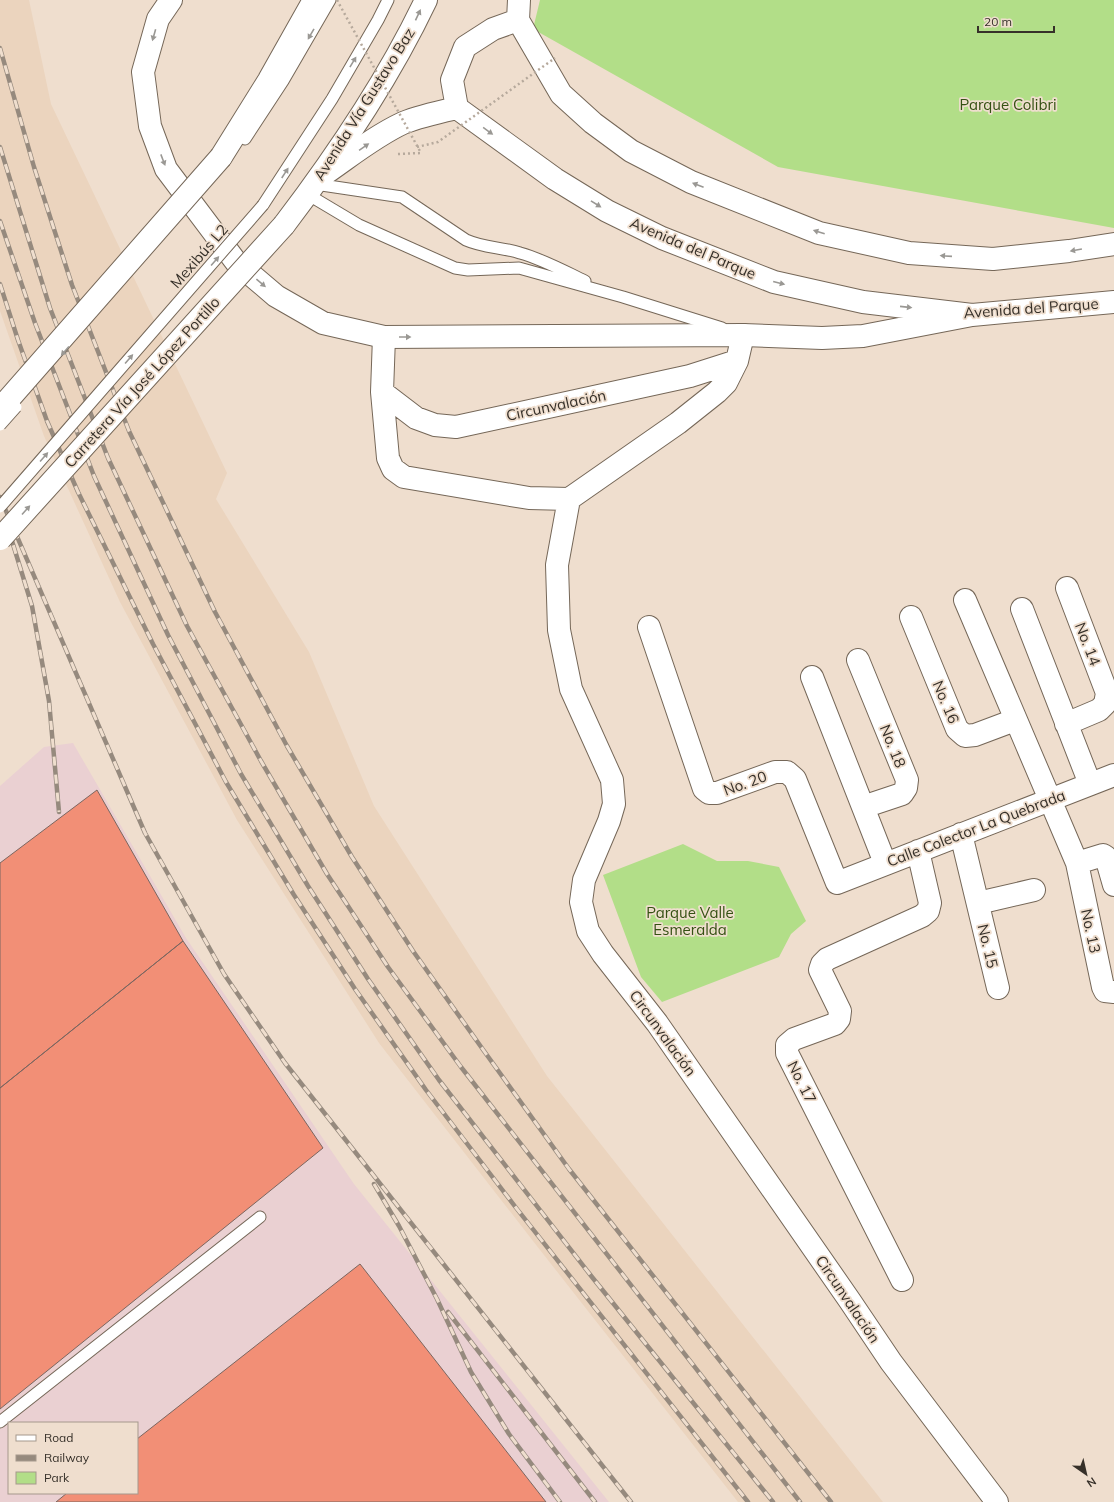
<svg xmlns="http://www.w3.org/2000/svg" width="1114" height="1502" font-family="Mulish,sans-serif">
<rect width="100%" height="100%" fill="#efdece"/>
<!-- industrial -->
<path fill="#ead0d2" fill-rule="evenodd" d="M73 743 186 938 354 1184 609 1502H0V786L44 747ZM9 1423H137V1493H9Z"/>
<!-- built -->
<path fill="#ebd4be" d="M0 0H29L51 104 227 473 216 499 309 652 374 806 547 1076 883 1502H738L533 1241 379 1043 237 820 120 602 44 436 0 311Z"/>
<!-- green -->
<path fill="#b2de88" d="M540 0H1114V228L778 167 533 29Z
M683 844 717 861H748L779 867 806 921 791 934 779 957 662 1002 641 977 603 875Z"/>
<!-- building -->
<path fill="#f28f76" stroke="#7b6660" d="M97 790 183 941 0 1088V863Z
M183 941 323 1148 0 1409V1088Z
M360 1264 546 1502H56L67 1493H137V1439Z"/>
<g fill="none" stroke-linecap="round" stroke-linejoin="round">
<!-- lane casing -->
<g stroke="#756758" stroke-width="13">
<path id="lane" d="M245 139 283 81 330 0
M315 184 402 197 466 240C484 248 502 247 520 253 542 259 564 271 585 281
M307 194 359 225 455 268 468 270 519 268 623 297 722 328
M263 205 332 99 378 20 388 0
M0 1422 260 1217"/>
</g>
<!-- street casing -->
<g stroke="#756758" stroke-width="24">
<path id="street" d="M384 337 382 392 388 458 393 469 404 477 529 498 569 499 678 423 717 392 726 383 737 361 743 335
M382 392 416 418 435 425 456 427 690 376 737 361
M569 499 557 565 559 630 571 689 612 780 614 804 609 821 584 880 581 902 588 931 603 954 657 1023 850 1301 891 1362 997 1502
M965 600 1077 863 1103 987 1105 991 1114 992
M1022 609 1090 784
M911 617 957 729 965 736 975 735 1015 720
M649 627 704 789 709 793H717L775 772H787L795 779 837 883 1114 775
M858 660 907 780 906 788 902 794 863 807
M812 677 885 863
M1066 724 1099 710 1105 704 1107 693 1067 588
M961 834 998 988
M1077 863 1103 855 1106 857 1114 885
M978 903 1034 890
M902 1280 787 1053V1045L794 1039 835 1024 839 1019 840 1011 820 970 822 964 827 959 922 916 928 911 930 903 918 851"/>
</g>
<!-- secondary casing -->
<g stroke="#756758" stroke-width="24">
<path id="secondary" d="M171 0 158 19 143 72 150 126 166 169 236 262 276 296 323 323 384 337 743 335 822 338 863 336 972 315
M519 0 518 20 561 94 593 123 631 151 691 182 819 233 909 253 993 259 1069 251 1114 244
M457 108 452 80 465 47 493 29 518 20
M320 177C347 159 373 137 403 123 420 116 439 112 457 108L555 179 607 211 662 238 774 282 863 302 972 315 1114 302"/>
</g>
<!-- primary casing -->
<g stroke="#756758" stroke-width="24">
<path id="primary" d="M221 157 269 80 314 0
M284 225C338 154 388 80 426 0"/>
</g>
<!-- path -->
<path stroke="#b6a99c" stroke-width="2.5" stroke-dasharray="2 3" stroke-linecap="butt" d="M398 154 421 153"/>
<!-- lane -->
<use href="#lane" stroke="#fff" stroke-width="11"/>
<!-- street -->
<use href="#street" stroke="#fff" stroke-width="22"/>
<!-- secondary -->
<use href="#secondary" stroke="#fff" stroke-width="22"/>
<!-- primary -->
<use href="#primary" stroke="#fff" stroke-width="22"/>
<!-- rail casing -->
<g stroke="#968a7e" stroke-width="4.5">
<path id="rail" d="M0 48 34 167 72 285 129 431 215 612 287 746 352 857 413 951 484 1051 569 1169 831 1502
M0 147 50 308 108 458 187 626 261 761 327 874 388 967 461 1067 800 1502
M0 221 35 323 94 476 168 635 241 774 308 886 368 979 439 1080 592 1277 773 1502
M0 284 18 340 47 421 78 492 153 644 226 782 294 895 355 989 426 1090 517 1209 748 1502
M0 497 145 833 224 974 285 1063 631 1502
M8 528 32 606 49 701 59 812
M374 1184 399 1226 437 1299 471 1372 509 1434 560 1502
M448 1312 595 1502"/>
</g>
<!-- rail -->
<use href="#rail" stroke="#efdece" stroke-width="3" stroke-dasharray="9" stroke-linecap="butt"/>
<!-- lane-bridge casing -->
<g stroke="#756758" stroke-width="13" stroke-linecap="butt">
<path id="lane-bridge" d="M0 425 16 407
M0 507 263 205"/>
</g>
<!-- primary-bridge casing -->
<g stroke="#756758" stroke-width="24" stroke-linecap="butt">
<path id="primary-bridge" d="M0 409 221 157
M0 539 284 225"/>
</g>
<!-- path-bridge -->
<path stroke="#b6a99c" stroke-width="2.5" stroke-dasharray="2 3" stroke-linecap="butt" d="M337 0 421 153
M417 147 438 142 555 58"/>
<!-- lane-bridge -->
<use href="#lane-bridge" stroke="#fff" stroke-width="11"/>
<!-- primary-bridge -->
<use href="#primary-bridge" stroke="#fff" stroke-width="22"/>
</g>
<!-- one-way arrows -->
<defs><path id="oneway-solid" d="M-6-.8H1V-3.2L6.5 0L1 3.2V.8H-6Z"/></defs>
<g fill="#9a9894">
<use href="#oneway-solid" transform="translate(418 15) rotate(-65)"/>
<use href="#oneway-solid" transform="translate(311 34) rotate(120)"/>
<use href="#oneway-solid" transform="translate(154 35) rotate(106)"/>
<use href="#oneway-solid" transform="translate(353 62) rotate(-59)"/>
<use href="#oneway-solid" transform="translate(488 131) rotate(36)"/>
<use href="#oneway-solid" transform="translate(364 147) rotate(-35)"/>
<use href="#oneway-solid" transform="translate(163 160) rotate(69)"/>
<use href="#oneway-solid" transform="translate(285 173) rotate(-57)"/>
<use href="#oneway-solid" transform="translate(698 185) rotate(-159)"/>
<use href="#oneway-solid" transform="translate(596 204) rotate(32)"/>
<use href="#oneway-solid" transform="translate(819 232) rotate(-162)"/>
<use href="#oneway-solid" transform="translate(1076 250) rotate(170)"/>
<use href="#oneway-solid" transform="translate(946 256) rotate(-176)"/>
<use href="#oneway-solid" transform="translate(215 261) rotate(-49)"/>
<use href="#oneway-solid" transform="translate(261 283) rotate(40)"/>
<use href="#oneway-solid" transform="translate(779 283) rotate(14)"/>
<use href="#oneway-solid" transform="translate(906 307) rotate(6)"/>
<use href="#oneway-solid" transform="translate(405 337)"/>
<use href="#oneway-solid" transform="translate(65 351) rotate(131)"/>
<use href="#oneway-solid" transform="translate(129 359) rotate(-49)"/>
<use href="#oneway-solid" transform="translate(44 457) rotate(-49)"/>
<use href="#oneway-solid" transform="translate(26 510) rotate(-48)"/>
</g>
<g text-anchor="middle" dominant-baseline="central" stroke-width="3.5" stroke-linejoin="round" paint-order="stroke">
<!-- street labels -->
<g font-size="15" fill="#363029" stroke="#efdece">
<text transform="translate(364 104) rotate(-58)">Avenida Vía Gustavo Baz</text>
<text transform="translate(693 248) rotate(23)">Avenida del Parque</text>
<text transform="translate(199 256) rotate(-49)">Mexibús L2</text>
<text transform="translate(1031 308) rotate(-4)">Avenida del Parque</text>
<text transform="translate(142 382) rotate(-48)">Carretera Vía José López Portillo</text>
<text transform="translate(556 405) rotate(-12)">Circunvalación</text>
<text transform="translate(1088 644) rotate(69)">No. 14</text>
<text transform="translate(946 702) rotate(67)">No. 16</text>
<text transform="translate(893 746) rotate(68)">No. 18</text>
<text transform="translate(745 783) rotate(-20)">No. 20</text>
<text transform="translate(976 828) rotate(-21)">Calle Colector La Quebrada</text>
<text transform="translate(1091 931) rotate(78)">No. 13</text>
<text transform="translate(988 946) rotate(77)">No. 15</text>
<text transform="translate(663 1033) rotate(54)">Circunvalación</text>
<text transform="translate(802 1082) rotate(63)">No. 17</text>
<text transform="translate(848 1299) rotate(56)">Circunvalación</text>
</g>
<!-- park labels -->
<g font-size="15" fill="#355113" stroke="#efdece">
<text x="1008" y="104">Parque Colibri</text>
<text x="690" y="912">Parque Valle<tspan x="690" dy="17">Esmeralda</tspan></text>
</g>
</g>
<!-- legend -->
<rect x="8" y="1422" width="130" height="72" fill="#efdece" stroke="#a5988c"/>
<rect x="16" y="1435" width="20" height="6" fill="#ffffff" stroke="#a5988c"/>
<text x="44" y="1442" font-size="12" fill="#363029">Road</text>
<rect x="16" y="1455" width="20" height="6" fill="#968a7e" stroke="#a5988c"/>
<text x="44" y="1462" font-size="12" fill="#363029">Railway</text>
<rect x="16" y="1472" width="20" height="12" fill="#b2de88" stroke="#a5988c"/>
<text x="44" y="1482" font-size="12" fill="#363029">Park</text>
<!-- north arrow -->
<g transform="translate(1086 1474) rotate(146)" stroke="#efdece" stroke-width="3" paint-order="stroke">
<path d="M0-3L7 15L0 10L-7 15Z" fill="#363029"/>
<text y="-6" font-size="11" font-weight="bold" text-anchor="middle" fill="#363029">N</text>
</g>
<!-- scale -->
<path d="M978 26v6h76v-6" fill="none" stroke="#363029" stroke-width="2"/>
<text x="984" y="26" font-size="12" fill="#363029" stroke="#efdece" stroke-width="3" paint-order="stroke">20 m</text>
</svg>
